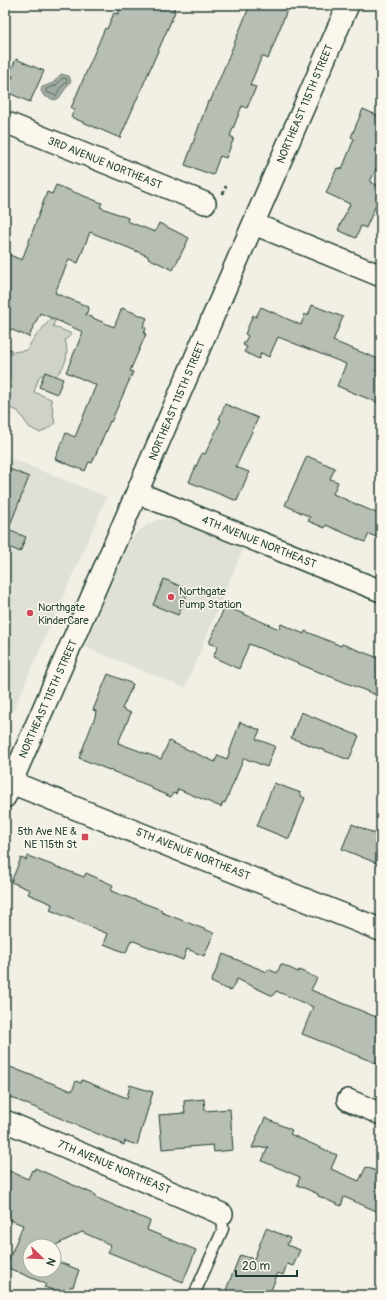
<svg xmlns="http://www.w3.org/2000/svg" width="386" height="1300" font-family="Pangolin,sans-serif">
<rect width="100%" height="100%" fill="#f2f0e5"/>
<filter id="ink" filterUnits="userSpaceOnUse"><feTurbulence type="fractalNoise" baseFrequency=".025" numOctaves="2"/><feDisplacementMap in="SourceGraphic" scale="8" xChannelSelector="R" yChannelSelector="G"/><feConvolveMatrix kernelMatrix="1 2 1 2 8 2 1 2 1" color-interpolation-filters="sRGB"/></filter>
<g filter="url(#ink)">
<!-- built -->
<path fill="#e0e1d6" d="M5 456 107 497 5 729Z
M174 519 245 544 185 688 85 647 118 565 134 535 148 524 157 520Z"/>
<!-- green -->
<path fill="#cfd2c8" stroke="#77887e" d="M53 315H57L53 326 72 334 65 340C70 357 65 367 53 379L42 375 39 377 34 392 51 399 55 424 40 433 29 427 18 411 5 406V344L13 352 27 350C33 336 45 328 53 315Z"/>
<!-- water -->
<path fill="#a2aba1" stroke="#6e7f75" d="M61 74 69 76 71 81 59 98 55 100 44 96 41 91 42 87 53 83Z"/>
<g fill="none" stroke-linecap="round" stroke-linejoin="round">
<!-- shore -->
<path stroke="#536960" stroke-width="1" d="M63 78 67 79V82L60 88 56 96 46 92V89L55 86Z"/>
</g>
<!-- building -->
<path fill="#b7beb3" stroke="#1f3d34" d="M122 5H176L173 11 175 12 120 138 71 117 75 109 71 108 105 28 107 29 114 13 118 14Z
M250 5H289L268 59 262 56 250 85 256 87 247 108 242 106 230 136 234 138 226 158 220 156 213 175 185 165 208 101 210 102Z
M16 59 44 71 30 102 6 92 13 76 9 74Z
M363 109 381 117V158L370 182 381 187V193L366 228 361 226 356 238 338 230 350 204 326 193 337 168 342 169 354 139 351 137Z
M56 185 102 203 100 207 128 218 127 221 155 232 159 223 189 238 173 270 148 258V256L90 232 78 263 69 259 55 293 89 307 86 315 114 327 122 308 147 318 143 327 146 328 144 334H146L130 371 133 372 111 422 110 421 92 463 89 462 85 471 55 459 66 433 75 437 96 385 66 372 83 332 40 313 29 337 5 327V253L22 260 47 192 52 194Z
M312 305 343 317 333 341 381 360V404L337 386 346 364 278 337 269 357 261 353 259 359 244 352 247 347 243 345 248 336 245 334 253 315 256 317 261 307 301 325 305 314 308 316Z
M45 372 63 379 57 394 39 387Z
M225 404 258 418 236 467 249 472 237 501 189 482 202 453 205 454 221 420 219 419Z
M307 456 335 468 330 479 338 482 333 494 381 515V539L369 534 365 542 326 525 325 528 308 521 310 517 285 505Z
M5 467 29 477 8 530 26 537 20 552 5 545Z
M164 579 189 590 178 615 153 605Z
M225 606 279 629 281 624 304 634 305 631 341 646 342 644 381 659V692L377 691 375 695 374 694 249 644 239 669 213 657 218 646 209 643Z
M108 674 133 684 122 709 131 713 118 743 161 759 169 741 215 762 218 755 227 759 240 722 260 730 256 739 275 746 267 767 244 758 225 803 223 802 221 807 178 789 176 794 173 793 171 797 152 789V787L79 758 95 717 96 711 93 710Z
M301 712 359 736 349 760 291 738Z
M274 783 301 793V796L305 798 289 839 257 826Z
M352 824 381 836V865L342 849Z
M28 856 84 877 86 873 113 885 111 891 162 910 161 912 214 933 204 956 187 949 183 960 131 940 126 953 104 944 108 934 50 910 52 904 28 894 30 890 11 882 21 858 26 860Z
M223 954 267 972 268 969 277 973 281 964 298 972 299 970 317 978 311 990 381 1019V1065L302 1034 313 1007 276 991 273 996 237 979 231 991 211 982Z
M5 1065 72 1091 76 1081 81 1083 82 1080 127 1098 130 1085 153 1092 137 1145 125 1141 124 1145 5 1095Z
M204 1099 205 1111 230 1109 233 1150 214 1152 213 1145 162 1149 159 1115 185 1113 184 1101Z
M265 1118 292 1130 290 1134 337 1155 331 1169 359 1181 366 1167 381 1173V1213L344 1197 341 1206 318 1196V1194L297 1185 300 1177 262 1161 268 1147 252 1148Z
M35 1168 96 1195 95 1197 150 1221 147 1230 196 1250 183 1282 108 1252 111 1245 82 1232 54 1246H30V1270H54V1260L79 1270 73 1287 71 1286 67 1295 44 1287 46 1284 6 1267 23 1225 5 1218V1169L28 1179 32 1170 34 1171Z
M266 1228 290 1238 287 1245 300 1250 293 1266 287 1264 283 1275 278 1273 269 1295H224L240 1255 254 1259Z"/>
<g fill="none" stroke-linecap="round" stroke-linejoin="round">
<!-- service casing -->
<g stroke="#1f3d34" stroke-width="13">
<path id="service" d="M194 1295 223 1229 222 1214"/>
</g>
<!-- minor casing -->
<g stroke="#1f3d34" stroke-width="24">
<path id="minor" d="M5 122 205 203
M254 224 381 276
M138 493 381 591
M5 797 348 5
M348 1100 381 1114
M5 1121 222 1214"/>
</g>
<!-- secondary casing -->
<g stroke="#1f3d34" stroke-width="25">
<path id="secondary" d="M5 780 381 930"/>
</g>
<!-- path -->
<path stroke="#1f3d34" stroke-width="2.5" stroke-dasharray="3 3" stroke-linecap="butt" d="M223 194 226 186"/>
<!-- service -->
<use href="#service" stroke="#fbf7ec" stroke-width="10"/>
<!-- minor -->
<use href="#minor" stroke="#fbf7ec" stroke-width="21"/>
<!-- secondary -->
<use href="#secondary" stroke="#fbf7ec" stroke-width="22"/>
</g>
</g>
<!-- markers -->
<g fill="#d1495b" stroke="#fbf7ec" stroke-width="1.5">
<circle cx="171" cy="597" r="4"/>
<circle cx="30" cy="613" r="4"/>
<rect x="81" y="833" width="8" height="8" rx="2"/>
</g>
<g text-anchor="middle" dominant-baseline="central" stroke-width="3" stroke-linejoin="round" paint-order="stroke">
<!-- street labels -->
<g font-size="11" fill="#1f3d34" stroke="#fbf7ec">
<text transform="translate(305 104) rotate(-67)">NORTHEAST 115TH STREET</text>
<text transform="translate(105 163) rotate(22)">3RD AVENUE NORTHEAST</text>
<text transform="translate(177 401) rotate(-67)">NORTHEAST 115TH STREET</text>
<text transform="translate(259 542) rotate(22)">4TH AVENUE NORTHEAST</text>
<text transform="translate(48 699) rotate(-66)">NORTHEAST 115TH STREET</text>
<text transform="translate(193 854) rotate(22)">5TH AVENUE NORTHEAST</text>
<text transform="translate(114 1167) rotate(23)">7TH AVENUE NORTHEAST</text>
</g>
<!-- poi labels -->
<g font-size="11" fill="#1f3d34" stroke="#fbf7ec" text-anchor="start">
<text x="179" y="591">Northgate<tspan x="179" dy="13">Pump Station</tspan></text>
<text x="38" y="607">Northgate<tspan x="38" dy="13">KinderCare</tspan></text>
<text x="77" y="831" text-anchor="end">5th Ave NE &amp;<tspan x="77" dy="13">NE 115th St</tspan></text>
</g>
</g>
<!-- margin -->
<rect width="386" height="1300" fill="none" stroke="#fbf7ec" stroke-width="20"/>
<rect x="10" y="10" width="366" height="1280" fill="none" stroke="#1f3d34" stroke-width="1.5" filter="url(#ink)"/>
<!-- north arrow -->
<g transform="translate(42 1258) rotate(113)"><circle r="19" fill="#fbf7ec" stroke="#a3ada2"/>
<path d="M0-3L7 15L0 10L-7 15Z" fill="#d1495b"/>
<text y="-6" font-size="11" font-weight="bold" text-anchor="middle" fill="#1f3d34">N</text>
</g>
<!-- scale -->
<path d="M236 1270v6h61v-6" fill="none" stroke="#1f3d34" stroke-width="2"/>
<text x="242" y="1270" font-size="12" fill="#1f3d34" stroke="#fbf7ec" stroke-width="3" paint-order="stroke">20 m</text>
</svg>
